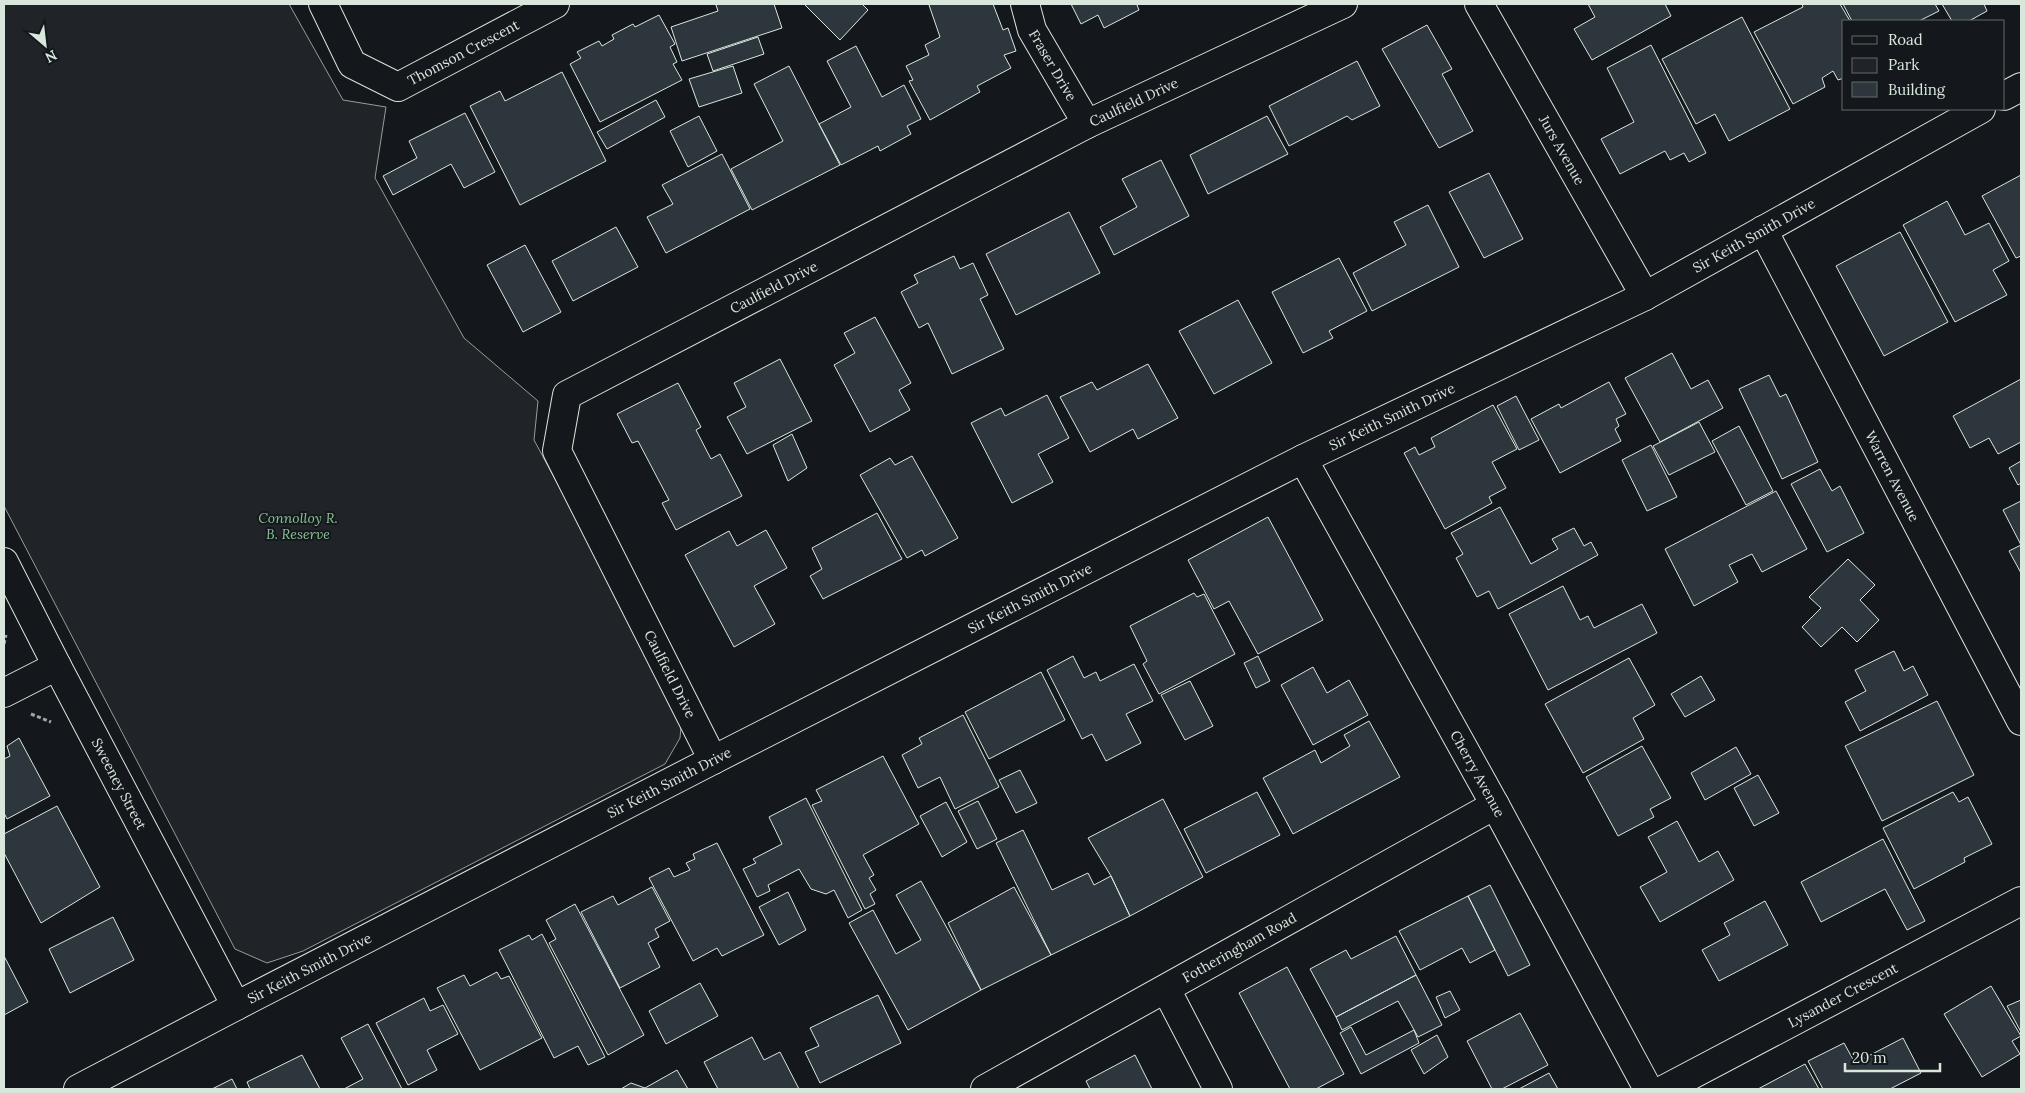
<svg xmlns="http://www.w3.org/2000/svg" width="2025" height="1093" font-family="Lora,serif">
<rect width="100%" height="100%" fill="#14181c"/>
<!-- green -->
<path fill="#202428" stroke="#939e99" d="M4 4H289L343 100 386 107 375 178 464 338 538 401 534 440 682 715 680 738 665 764 303 951 267 963 235 949 4 506Z"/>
<!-- building -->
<path fill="#2c363c" stroke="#d8e6dc" d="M719 4H774L782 28 682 61 671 27 718 11 716 5Z
M804 4H862L868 10 840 40Z
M931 4H993L1003 30 1008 28 1016 51 1004 55 1011 68 977 86 980 92 930 120 909 81 913 80 906 66 929 55 925 45 940 37 929 5Z
M1071 4H1140L1137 5 1139 10 1104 28 1098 15 1081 24Z
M1588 4H1665L1671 16 1592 60 1574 29 1595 17Z
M1802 4H1840L1850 21H1844V78L1838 80 1833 71 1822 78 1825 87 1793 104 1754 32 1803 7Z
M1843 4H1935L1939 11 1919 21H1852Z
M1942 4H1984L1987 11 1969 21H1952Z
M659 15 675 44 670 47 677 62 673 64 682 80 600 122 570 64 581 58 577 52 599 41 602 46 614 39 612 35 633 24 635 27Z
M1742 17 1790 109 1729 141 1715 114 1696 124 1662 59Z
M1427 25 1452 69 1442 74 1473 131 1439 148 1382 49Z
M758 37 764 54 713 71 707 54Z
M1651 45 1706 153 1689 162 1684 153 1670 160 1665 151 1620 174 1601 139 1634 122 1607 68Z
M856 46 882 97 904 85 921 119 907 126 911 134 880 151 878 146 841 165 819 124 851 107 827 61Z
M1357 61 1380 106 1352 120 1347 116 1289 146 1269 106Z
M733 66 742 93 699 107 689 79Z
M789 66 840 165 752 210 731 169 783 141 754 84Z
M562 72 606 161 520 205 470 106 500 91 505 101Z
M656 100 665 117 607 149 597 132Z
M465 113 495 172 464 188 451 164 393 195 383 176 417 158 409 141Z
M699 116 717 151 688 167 670 131Z
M1267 116 1288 154 1208 194 1190 155Z
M722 154 750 209 666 253 647 217 673 204 662 185Z
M1161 160 1189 216 1114 255 1100 227 1137 207 1122 179Z
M1489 173 1523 239 1484 258 1449 192Z
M2021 175V256L2016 258 1982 196Z
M1947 201 1965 235 1989 223 2009 261 1993 270 2007 295 1955 322 1903 225Z
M1428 205 1459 267 1372 311 1353 273 1406 245 1394 222Z
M1069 212 1100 273 1016 315 986 254Z
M616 227 638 267 573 301 552 261Z
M1900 232 1948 322 1884 356 1836 266Z
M525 245 561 312 523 332 487 265Z
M954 256 960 269 973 263 988 295 980 299 1004 349 952 374 928 323 919 328 901 292 918 283 914 275Z
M1339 258 1367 311 1329 331 1333 338 1303 353 1272 292Z
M1238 300 1272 363 1214 394 1179 331Z
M875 317 911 383 899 390 910 410 870 432 834 365 855 353 844 333Z
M1672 353 1691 389 1708 380 1723 408 1660 442 1625 378Z
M780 359 812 421 747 454 727 417 746 407 734 383Z
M1148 364 1178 418 1138 439 1133 429 1090 452 1060 397 1092 382 1097 390Z
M1769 375 1780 397 1786 394 1818 462 1782 479 1739 389Z
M2021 379V442L1998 454 1989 438 1970 448 1953 416Z
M1609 382 1626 414 1616 419 1619 426 1615 429 1621 441 1560 473 1531 419 1559 404 1561 408Z
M678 383 701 427 696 430 711 459 720 454 742 496 676 530 662 503 669 500 638 441 632 443 617 414Z
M1047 395 1069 438 1038 454 1053 482 1012 503 971 423 1001 408 1005 416Z
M1516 396 1539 440 1519 450 1497 406Z
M1493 405 1517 449 1492 462 1506 488 1489 497 1492 503 1445 529 1404 453 1415 447 1419 455 1435 447 1431 438Z
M1699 422 1715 452 1669 475 1653 446Z
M1739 426 1773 491 1746 505 1712 441Z
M792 434 807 468 788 481 773 445Z
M1651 445 1677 497 1647 511 1622 460Z
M912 456 958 538 925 556 922 550 907 558 860 475 890 458 895 465Z
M2021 461V483L2018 485 2009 468Z
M1820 469 1832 491 1840 486 1864 533 1827 552 1791 484Z
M1776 491 1807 549 1762 572 1752 554 1729 565 1738 582 1694 606 1665 549Z
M2021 501V545L2003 510Z
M1500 507 1531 564 1558 549 1552 539 1574 528 1584 546 1591 542 1598 555 1498 609 1489 591 1477 597 1456 558 1463 554 1451 533Z
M877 513 902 559 823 599 810 576 822 569 812 548Z
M1268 517 1323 620 1258 654 1229 601 1214 609 1188 560Z
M766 530 787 568 754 586 775 624 734 647 685 555 729 531 737 546Z
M2021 545V573L2009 551Z
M1848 559 1875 585 1860 600 1879 620 1857 642 1842 627 1821 647 1802 627 1821 608 1809 597Z
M1563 586 1580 620 1588 616 1594 628 1642 604 1657 633 1548 690 1509 614Z
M1194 593 1197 597 1204 594 1235 654 1159 694 1143 664 1147 661 1130 626Z
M1894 651 1904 671 1913 666 1928 695 1860 731 1845 702 1866 691 1855 670Z
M1073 656 1084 678 1096 672 1100 681 1134 664 1153 701 1126 714 1141 743 1106 761 1092 734 1082 739 1047 670Z
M1258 656 1270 681 1256 688 1244 663Z
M1629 658 1655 705 1633 718 1644 739 1583 773 1545 704Z
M1313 667 1327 693 1349 680 1368 715 1313 745 1281 685Z
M1041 672 1065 720 989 759 965 712Z
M1701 676 1715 700 1685 717 1671 694Z
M1190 681 1213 726 1185 740 1161 695Z
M1937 701 1974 775 1882 821 1845 746Z
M963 715 999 787 955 809 940 777 918 788 902 755 922 744 919 738Z
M1369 721 1400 777 1293 834 1263 778 1315 750 1321 763 1350 746 1344 735Z
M19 738 50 796 7 819 4 813V759L10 756 7 746Z
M1642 746 1671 798 1650 809 1654 817 1618 836 1586 777Z
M1736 747 1751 774 1705 800 1691 773Z
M883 756 919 824 863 855 874 875 869 878 876 890 870 894 875 904 865 909 812 805 822 801 816 790Z
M1020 770 1037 803 1016 813 999 780Z
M1758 775 1779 813 1754 826 1734 788Z
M1257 792 1280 835 1206 873 1184 829Z
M1953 792 1959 802 1968 797 1992 844 1964 858 1965 862 1914 889 1883 828Z
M806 798 862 910 848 918 834 890 826 894 811 889 799 869 768 885 770 891 757 897 743 869 756 863 753 859 782 844 769 817Z
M1163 799 1203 877 1130 916 1111 876 1088 838Z
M978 801 997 839 977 849 958 811Z
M946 802 967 842 942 857 920 816Z
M57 806 100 887 41 923 4 853V834Z
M1677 821 1699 862 1718 851 1734 880 1660 922 1640 887 1667 872 1648 837Z
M1023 830 1052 890 1088 873 1094 885 1111 876 1130 916 1051 955 996 843Z
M1883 839 1925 921 1907 930 1885 889 1821 922 1801 882Z
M717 843 764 935 722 956 717 948 693 961 649 878 669 868 674 877 690 870 686 863 695 859 693 854Z
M921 881 981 990 908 1030 849 923 873 910 896 954 921 940 896 895Z
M1490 885 1530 965 1508 976 1468 896Z
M652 887 670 921 655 929 659 937 648 943 660 967 620 988 581 912 613 896 618 905Z
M1014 887 1051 955 981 990 948 923Z
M788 892 806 930 779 945 759 907Z
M1468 896 1495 950 1470 963 1462 948 1420 970 1399 931Z
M1765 901 1788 945 1719 981 1702 950 1730 935 1724 923Z
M575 904 644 1035 608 1055 549 943 556 939 546 920Z
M113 917 134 960 70 993 49 949Z
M542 934 605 1057 588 1065 578 1046 554 1058 499 950 529 935 532 940Z
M1396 936 1416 975 1336 1017 1310 969 1346 950 1351 959Z
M4 956 28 1002 4 1015Z
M1287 967 1344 1074 1316 1089H1290L1239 993Z
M497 972 501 979 509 976 542 1038 480 1070 437 988 464 975 470 986Z
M1416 975 1442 1025 1418 1037 1398 1001 1342 1030 1336 1017Z
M700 983 718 1016 666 1044 649 1011Z
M1991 986 2021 1036 2012 1041 2020 1054 1982 1077 1944 1014Z
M1450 991 1460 1010 1445 1018 1436 997Z
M878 995 901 1043 820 1083 805 1052 819 1046 810 1028Z
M424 998 430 1011 443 1005 458 1034 427 1050 437 1070 408 1085 376 1023Z
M2021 1000V1032L2007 1006Z
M1520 1013 1548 1065 1502 1089H1492L1467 1041Z
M368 1024 402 1089H344L363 1079 341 1038Z
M1351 1027 1366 1055 1414 1030 1419 1043 1361 1074 1340 1033Z
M1437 1035 1448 1057 1424 1074 1411 1050Z
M752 1037 764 1060 780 1052 799 1089H718L704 1062Z
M1903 1038 1921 1073 1890 1089H1823L1808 1061 1844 1043 1855 1063Z
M302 1055 320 1089H250L247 1082Z
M1135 1055 1152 1089H1090L1086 1081Z
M1805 1064 1819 1089H1758Z
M677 1070 688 1089H621L631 1083 645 1088Z
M1549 1073 1558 1089H1519Z
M232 1079 237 1089H212Z"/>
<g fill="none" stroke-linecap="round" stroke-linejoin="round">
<!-- minor casing -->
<g stroke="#d8e6dc" stroke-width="30">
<g id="minor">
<path id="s1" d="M323 4 352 64 398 87 555 4"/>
<path id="s2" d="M1025 4 1032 30 1087 124"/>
<path id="s3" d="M1479 4 1645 296"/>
<path d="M2004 96 2021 87"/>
<path id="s4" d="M1763 230 2021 721"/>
<path id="s5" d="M1303 459 1495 805 1648 1089"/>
<path id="s6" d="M4 562 57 666 236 1006"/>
<path d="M4 693 57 666"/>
<path id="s7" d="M713 760 557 451 567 395 1087 124 1343 4"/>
<path d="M1166 989 1218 1089"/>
<path id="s8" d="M78 1089 236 1006 713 760 1303 459 1645 296 1981 109"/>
<path id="s9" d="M985 1089 1495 805"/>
<path id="s10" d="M1665 1089 2021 901"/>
</g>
</g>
<!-- path -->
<path stroke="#9da8a2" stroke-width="3" stroke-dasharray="4 2.5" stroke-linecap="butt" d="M4 644 6 635
M31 714 51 722"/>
<!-- minor -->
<use href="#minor" stroke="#14181c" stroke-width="28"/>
</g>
<g text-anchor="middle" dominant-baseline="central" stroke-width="4" stroke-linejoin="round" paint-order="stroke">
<!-- street labels -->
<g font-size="14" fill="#d8e6dc" stroke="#14181c">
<text stroke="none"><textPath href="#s1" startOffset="192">Thomson Crescent</textPath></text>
<text stroke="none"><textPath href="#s2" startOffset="68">Fraser Drive</textPath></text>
<text stroke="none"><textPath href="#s7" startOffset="1041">Caulfield Drive</textPath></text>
<text stroke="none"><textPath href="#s3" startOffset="168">Jurs Avenue</textPath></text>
<text stroke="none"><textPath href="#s8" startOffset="1881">Sir Keith Smith Drive</textPath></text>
<text stroke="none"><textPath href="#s7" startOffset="636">Caulfield Drive</textPath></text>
<text stroke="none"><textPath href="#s8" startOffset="1476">Sir Keith Smith Drive</textPath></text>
<text stroke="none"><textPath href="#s4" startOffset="278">Warren Avenue</textPath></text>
<text stroke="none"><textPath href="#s8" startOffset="1071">Sir Keith Smith Drive</textPath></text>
<text transform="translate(670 674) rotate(63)">Caulfield Drive</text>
<text stroke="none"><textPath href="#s5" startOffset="360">Cherry Avenue</textPath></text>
<text stroke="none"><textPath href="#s8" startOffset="666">Sir Keith Smith Drive</textPath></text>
<text stroke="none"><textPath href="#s6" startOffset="250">Sweeney Street</textPath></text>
<text stroke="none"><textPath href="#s9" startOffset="291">Fotheringham Road</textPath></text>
<text stroke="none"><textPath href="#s8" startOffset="261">Sir Keith Smith Drive</textPath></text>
<text stroke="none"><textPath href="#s10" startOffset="201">Lysander Crescent</textPath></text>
</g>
<!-- park labels -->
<g font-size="14" font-style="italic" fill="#8ac095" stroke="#14181c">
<text x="298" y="518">Connolloy R.<tspan x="298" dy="16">B. Reserve</tspan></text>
</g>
</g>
<!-- border -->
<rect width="2025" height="1093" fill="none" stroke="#d8e6dc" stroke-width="10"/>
<!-- legend -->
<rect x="1842" y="20" width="162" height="90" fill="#14181c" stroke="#626a69"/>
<rect x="1852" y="36" width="25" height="8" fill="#14181c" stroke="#626a69"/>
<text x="1888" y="45" font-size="15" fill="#d8e6dc">Road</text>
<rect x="1852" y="58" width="25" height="15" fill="#202428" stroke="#626a69"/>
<text x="1888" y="70" font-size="15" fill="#d8e6dc">Park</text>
<rect x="1852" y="82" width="25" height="15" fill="#2c363c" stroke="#626a69"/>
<text x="1888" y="95" font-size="15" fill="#d8e6dc">Building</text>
<!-- north arrow -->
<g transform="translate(45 45) rotate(152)" stroke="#14181c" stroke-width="4" paint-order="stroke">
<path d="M0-4L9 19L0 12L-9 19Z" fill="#d8e6dc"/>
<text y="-8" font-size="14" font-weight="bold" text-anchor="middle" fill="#d8e6dc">N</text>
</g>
<!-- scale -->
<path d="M1845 1063v8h95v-8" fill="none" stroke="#d8e6dc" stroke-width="2.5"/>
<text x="1852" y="1063" font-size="15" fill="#d8e6dc" stroke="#14181c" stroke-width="4" paint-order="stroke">20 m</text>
</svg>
